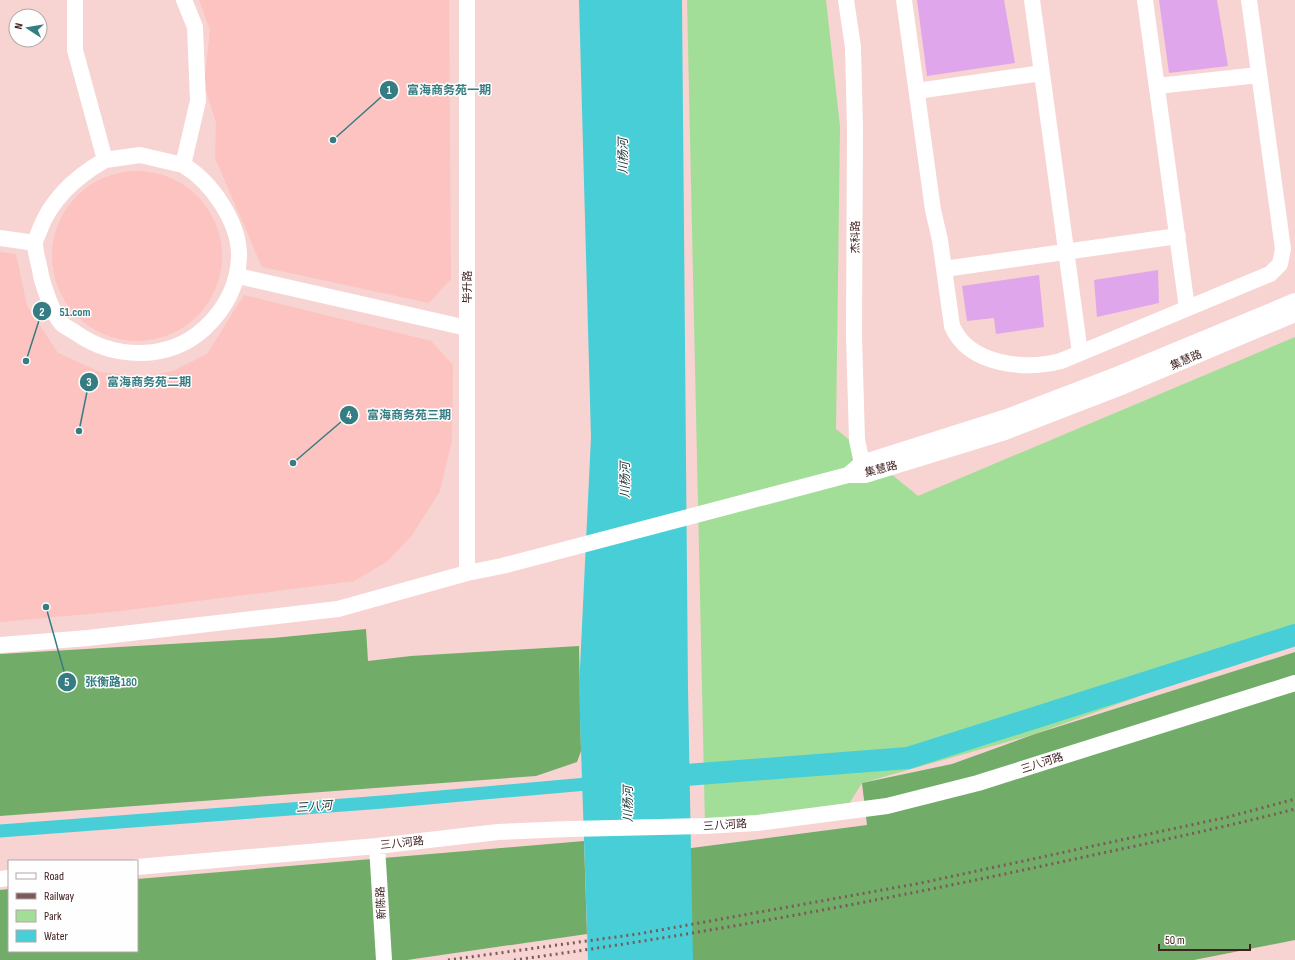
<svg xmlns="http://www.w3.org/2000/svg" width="1295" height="960" font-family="'Sofia Sans Condensed','Noto Sans SC',sans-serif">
<rect width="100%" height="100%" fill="#f7d3d2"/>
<!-- built -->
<path fill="#fcc3c0" d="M199 0H449L451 279 429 303 262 267 215 158 216 123 204 84 210 30Z
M52 256a85 85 0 1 1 170 0a85 85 0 1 1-170 0Z
M0 252 16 254 27 306 58 353 100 372 142 377 173 371 207 354 244 295 431 341 453 365 452 440 440 491 412 535 388 561 354 581 121 611 0 622Z"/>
<!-- green -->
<path fill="#a2de98" d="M687 0H826L840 127 836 429 918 496 1295 337V640L1035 734 862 783 844 812 705 826Z"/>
<!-- forest -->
<path fill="#71ac68" d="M366 629 368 661 411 656 579 646 581 751 577 762 536 776 0 816V654L273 638Z
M1295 652V940L1194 960H689L684 849 867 825 862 783 952 764 1035 734Z
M584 841 587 934 407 960H0V890L9 889V951H137V879Z"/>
<!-- water -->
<path fill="#48ced6" d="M579 0H682L688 689 693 960H588L579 689 591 437Z"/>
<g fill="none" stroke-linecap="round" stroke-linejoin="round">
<!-- canal -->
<path stroke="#48ced6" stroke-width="13" d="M0 831 383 802 598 783"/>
<!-- river -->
<path stroke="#48ced6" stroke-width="22" d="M660 777 908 758 1295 635"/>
</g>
<!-- building -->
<path fill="#e0a6eb" d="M917 0H1004L1015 63 927 76Z
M1159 0H1217L1228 66 1169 73Z
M1158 270 1159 303 1097 317 1094 280Z
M1039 275 1044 327 996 334 994 318 967 321 962 286Z"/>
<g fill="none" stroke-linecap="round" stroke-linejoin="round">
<!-- minor -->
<path stroke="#fff" stroke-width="16" d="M75 0V50L105 160 140 155 183 165 198 101 195 27 184 0
M467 0V573
M846 0 853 47 855 129 854 336 857 440 864 473
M904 0 933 210 940 240 952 326C969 366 1026 370 1061 361L1270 274 1280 264 1283 249 1249 0
M1032 0 1080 353
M1145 0 1187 308
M1157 86 1259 75
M917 91 1042 73
M105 160C77 176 52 198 40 229 39 233 35 239 35 243 35 254 40 266 41 276 44 288 53 314 61 323 65 327 72 330 76 333 115 360 169 361 205 328 225 309 238 285 239 257 240 223 211 181 183 165
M0 238 35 243
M944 269 1178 236
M238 276 467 328
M848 475 862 463 1007 417 1119 374 1295 301
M0 645 88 638 338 609 467 573 502 566 848 475H865L1005 432 1124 386 1295 314
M377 846 384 960
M137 867 377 846 498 832 569 829 705 826 757 823 887 806 978 783 1295 683
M0 879 9 878"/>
<!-- rail -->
<path stroke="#7c5a59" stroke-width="3" stroke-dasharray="2 4" stroke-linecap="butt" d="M448 960 638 934 921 883 1228 817 1295 799
M514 960C698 935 880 901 1061 862 1139 845 1218 829 1295 809"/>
</g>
<g text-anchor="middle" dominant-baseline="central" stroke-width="3" stroke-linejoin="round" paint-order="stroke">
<!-- street labels -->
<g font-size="11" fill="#422121" stroke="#fefefe">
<text transform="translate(855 237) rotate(-90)">杰科路</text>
<text transform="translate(467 287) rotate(-90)">毕升路</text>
<text transform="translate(1186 360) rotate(-23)">集慧路</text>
<text transform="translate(881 469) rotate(-14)">集慧路</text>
<text transform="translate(1042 763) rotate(-18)">三八河路</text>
<text transform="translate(725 825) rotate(-4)">三八河路</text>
<text transform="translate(402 843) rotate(-6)">三八河路</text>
<text transform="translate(381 903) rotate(-93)">新陈路</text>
</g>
<!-- water labels -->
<g font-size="12" font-style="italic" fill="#213739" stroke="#fefefe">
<text transform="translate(623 156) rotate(-90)">川杨河</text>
<text transform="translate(625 480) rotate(-90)">川杨河</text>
<text transform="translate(628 804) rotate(-90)">川杨河</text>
<text transform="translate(314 807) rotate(-4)">三八河</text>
</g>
</g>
<!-- callouts -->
<path fill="none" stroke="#357d82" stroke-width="1.5" d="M333 140L389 90M26 361L42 311M79 431L89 382M293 463L349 415M46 607L67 682"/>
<g fill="#357d82" stroke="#fefefe" stroke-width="1.5">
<circle cx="333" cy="140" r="4"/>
<circle cx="26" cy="361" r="4"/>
<circle cx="79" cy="431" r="4"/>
<circle cx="293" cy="463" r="4"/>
<circle cx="46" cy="607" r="4"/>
<circle cx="389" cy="90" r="10"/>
<circle cx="42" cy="311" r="10"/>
<circle cx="89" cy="382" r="10"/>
<circle cx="349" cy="415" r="10"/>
<circle cx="67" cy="682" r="10"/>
</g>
<g font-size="12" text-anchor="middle" font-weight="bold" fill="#fff">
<text x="389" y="94">1</text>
<text x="42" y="316">2</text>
<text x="89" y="386">3</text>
<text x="349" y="419">4</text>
<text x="67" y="686">5</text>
</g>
<g font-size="12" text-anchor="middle" font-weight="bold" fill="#357d82" stroke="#fefefe" stroke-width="3" stroke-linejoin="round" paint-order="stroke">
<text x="449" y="94">富海商务苑一期</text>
<text x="75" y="316">51.com</text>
<text x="149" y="386">富海商务苑二期</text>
<text x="409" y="419">富海商务苑三期</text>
<text x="111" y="686">张衡路180</text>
</g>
<!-- legend -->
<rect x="8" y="860" width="130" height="92" fill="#fefefe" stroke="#b3a6a6"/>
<rect x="16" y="873" width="20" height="6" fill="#ffffff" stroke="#b3a6a6"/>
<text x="44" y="880" font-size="12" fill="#422121">Road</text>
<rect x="16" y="893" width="20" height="6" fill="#7c5a59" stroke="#b3a6a6"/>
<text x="44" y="900" font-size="12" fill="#422121">Railway</text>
<rect x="16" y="910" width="20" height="12" fill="#a2de98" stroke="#b3a6a6"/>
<text x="44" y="920" font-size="12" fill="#422121">Park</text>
<rect x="16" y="930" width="20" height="12" fill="#48ced6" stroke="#b3a6a6"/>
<text x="44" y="940" font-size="12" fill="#422121">Water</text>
<!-- north arrow -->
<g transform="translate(28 28) rotate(282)"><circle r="19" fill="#fefefe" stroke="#b3a6a6"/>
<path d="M0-3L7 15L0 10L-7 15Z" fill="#357d82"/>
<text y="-6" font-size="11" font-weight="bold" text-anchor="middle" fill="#422121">N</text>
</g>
<!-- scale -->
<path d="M1159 944v6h91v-6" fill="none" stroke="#422121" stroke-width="2"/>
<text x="1165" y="944" font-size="12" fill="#422121" stroke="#fefefe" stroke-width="3" paint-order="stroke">50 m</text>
</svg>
